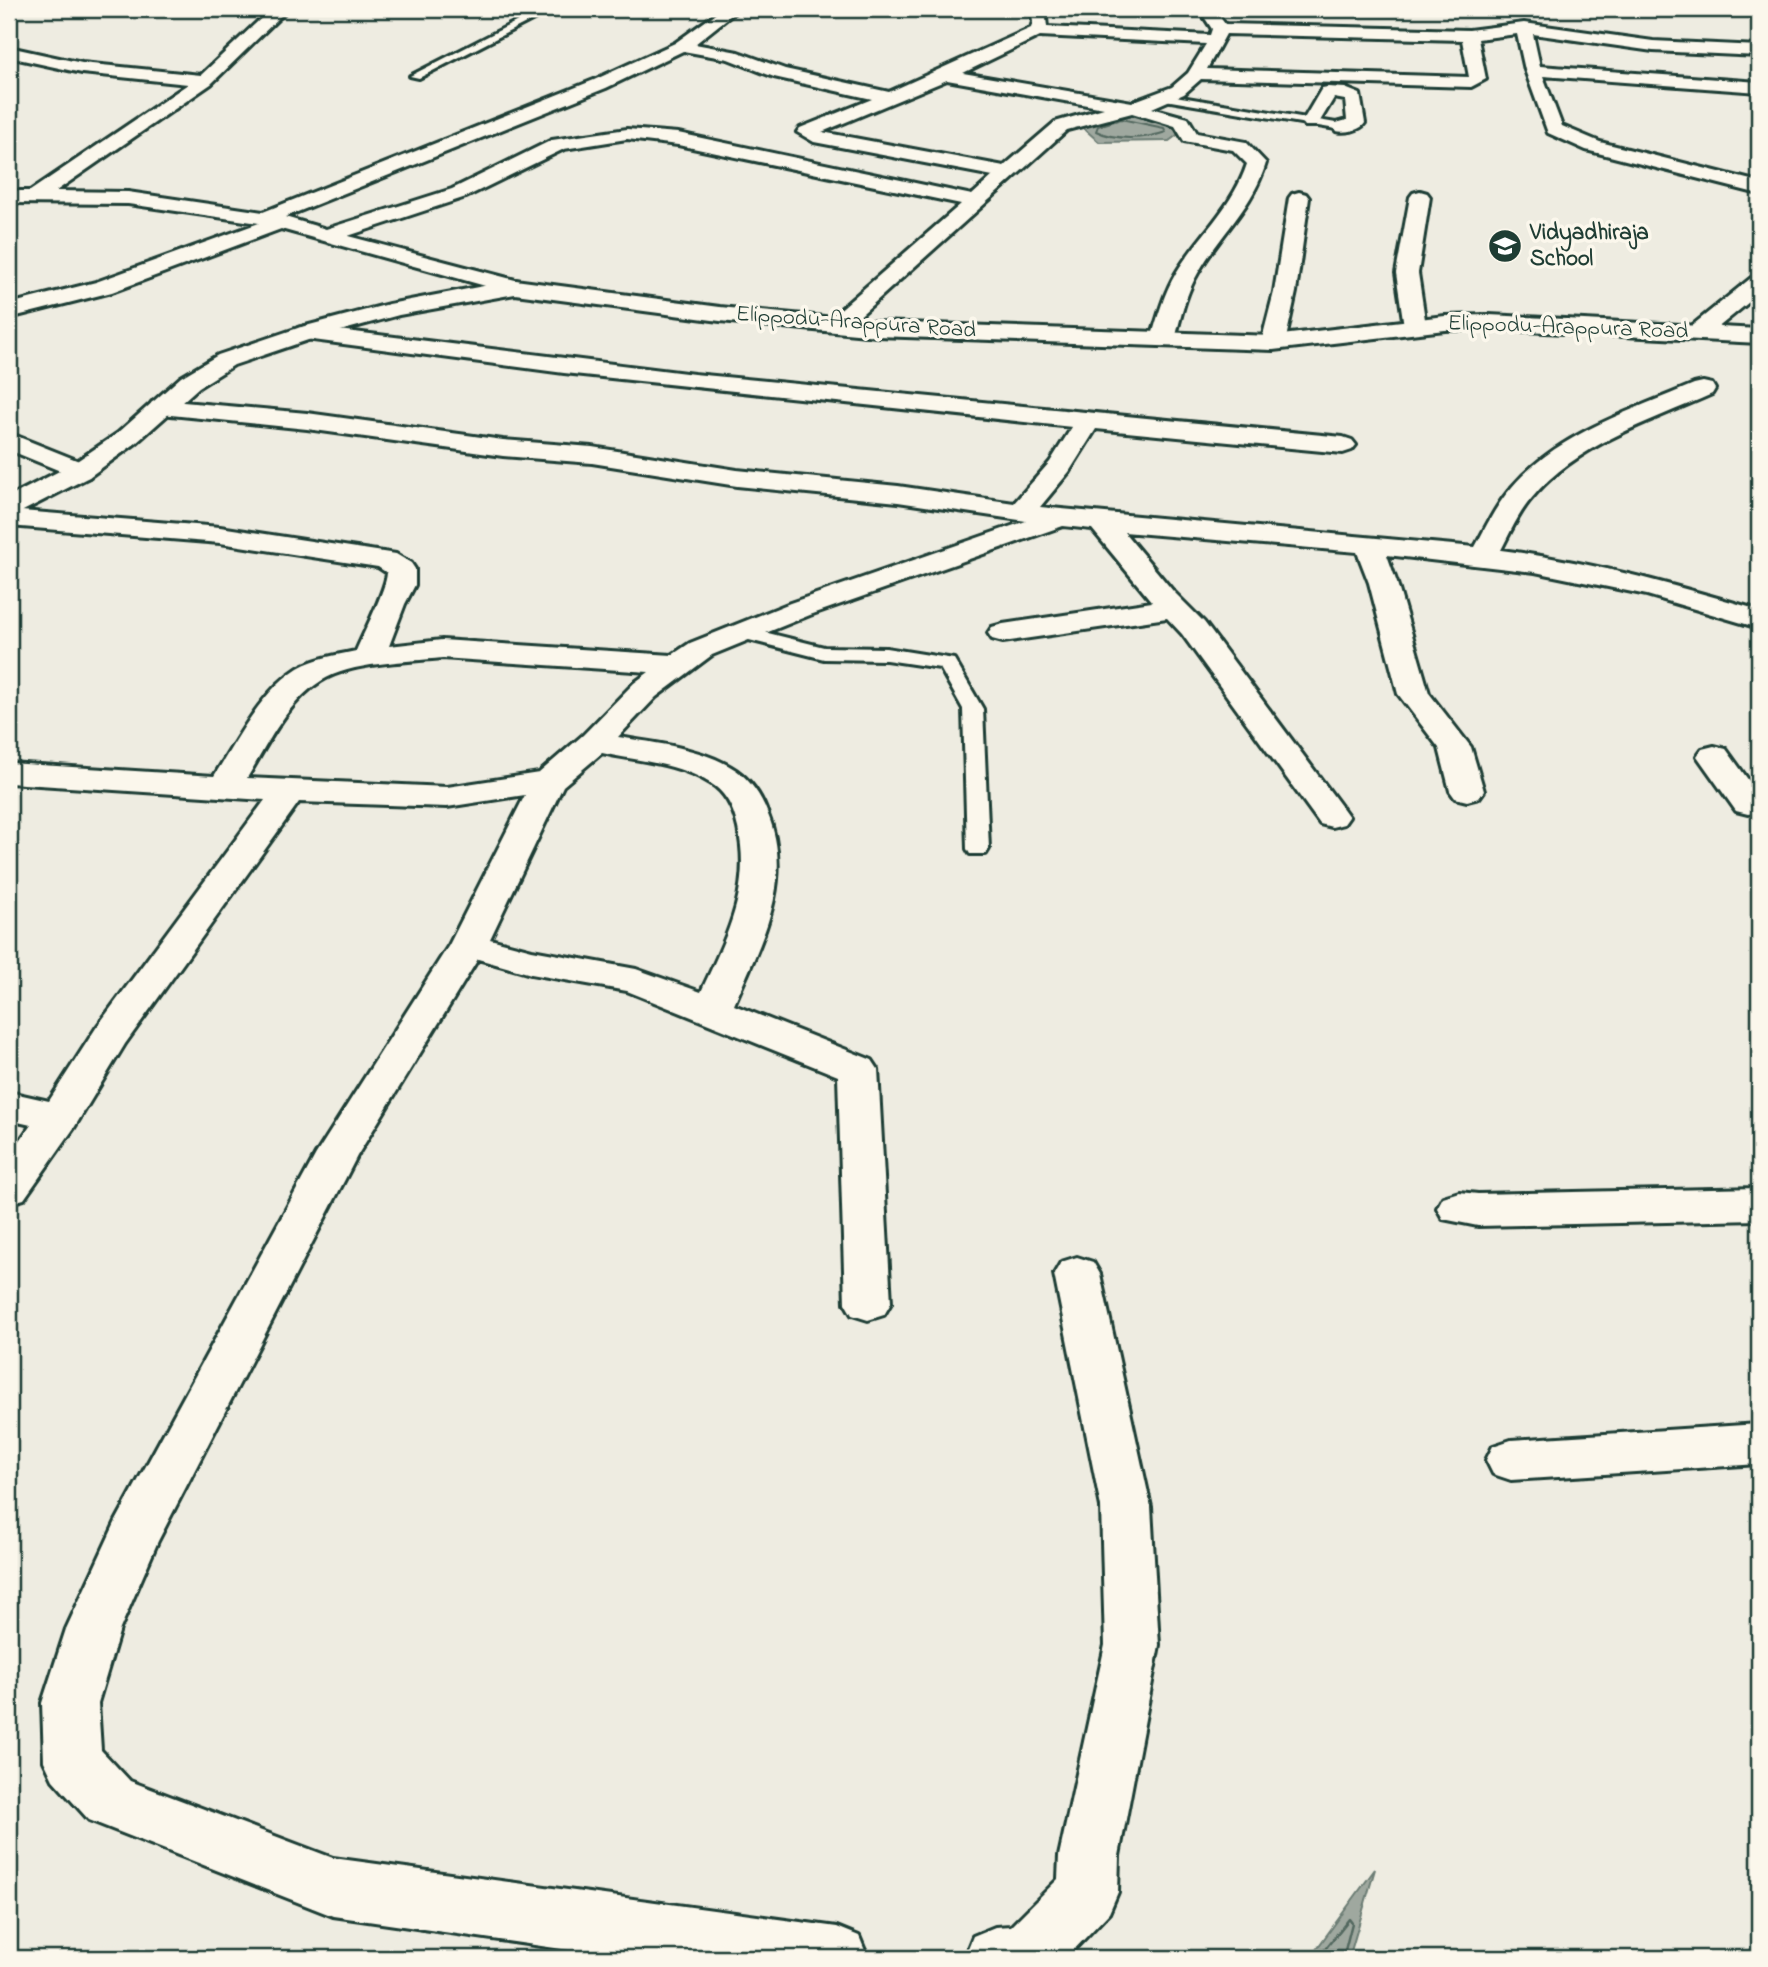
<svg xmlns="http://www.w3.org/2000/svg" width="1768" height="1967" font-family="'Indie Flower',sans-serif">
<rect width="100%" height="100%" fill="#eeece1"/>
<filter id="ink" filterUnits="userSpaceOnUse"><feTurbulence type="fractalNoise" baseFrequency=".0143" numOctaves="2"/><feDisplacementMap in="SourceGraphic" scale="14" xChannelSelector="R" yChannelSelector="G"/><feConvolveMatrix kernelMatrix="1 2 1 2 8 2 1 2 1" color-interpolation-filters="sRGB"/></filter>
<g filter="url(#ink)">
<!-- water -->
<path fill="#9fa89f" stroke="#6c7d74" stroke-width="2" d="M1120 112 1175 123 1180 133 1169 141 1099 142 1080 125Z
M1375 1869 1349 1958H1310Z"/>
<g fill="none" stroke-linecap="round" stroke-linejoin="round">
<!-- shore-far1 -->
<path stroke="#52685f" stroke-width="2" d="M1121 119 1164 128 1166 132C1146 139 1116 141 1096 131L1098 126Z"/>
<!-- shore -->
<path stroke="#52685f" stroke-width="2.5" d="M1318 1958 1349 1919 1352 1923 1343 1958"/>
<!-- service casing -->
<g stroke="#1f3d34" stroke-width="6">
<path id="service" d="M541 9H553L419 78 410 76Z
M1169 95 1342 124 1348 127 1342 130 1165 100V96Z
M744 627 824 647 886 648 954 659 983 709 989 849 986 854H970L967 849 963 709 940 668 886 660 824 659 737 637 734 633 737 629Z"/>
</g>
<!-- minor casing -->
<g stroke="#1f3d34" stroke-width="6">
<path id="minor" d="M271 9H288L211 84 56 191 128 192 263 212 594 80 675 43 718 12 717 9H731L734 13 695 44 738 52 785 69 889 92 1031 28 1033 22 1031 9H1045L1047 27 1210 35 1212 29 1199 9H1214L1225 24 1469 30 1524 23 1653 41 1759 46V56L1653 51 1533 34 1540 66 1759 82V92L1543 76 1562 126 1600 142 1759 182V194L1586 150 1548 133 1525 70 1517 34 1478 39 1486 79 1471 87 1201 79 1184 94 1152 108 1188 118 1197 133 1246 142 1266 163C1253 207 1220 234 1198 273 1186 293 1181 316 1175 339L1171 344H1155L1151 339C1158 316 1164 293 1176 273 1199 235 1233 207 1247 164L1233 150 1184 141 1175 126 1132 113 1067 130 844 330H828L825 325 828 320 961 204 678 145 627 139 564 149 466 197 348 236 523 282 526 287 523 292H507L281 229 112 292 9 318V304L96 282 259 223 128 204 9 203V191H30L188 84 82 73 9 57V47L82 63 201 75ZM1226 34 1462 40 1469 77 1207 69ZM1040 36 1206 44 1188 73 1172 87 1132 102 963 73ZM683 51 728 59 774 77 872 99 800 128 797 132 814 142 993 176 972 195 678 133 627 129 552 140 452 189 326 229 285 217 606 88ZM947 80 1104 108 1055 122 1004 166 822 132Z
M1328 87 1345 88 1360 94 1365 123C1360 131 1344 133 1336 131L1333 127 1336 123 1347 120 1345 100 1334 98 1317 126H1305L1302 122 1322 88Z
M1420 191 1427 193 1430 197 1418 273 1426 326 1423 331H1407L1404 326 1396 273 1410 197 1413 193Z
M1299 192 1306 194 1309 198 1296 292 1285 343 1281 348H1265L1261 343 1274 292 1289 198 1292 194Z
M1759 277V294L1705 338H1689L1686 333 1689 328 1751 278Z
M306 326 694 374 1343 437 1352 440 1356 445 1352 450 1343 453 1096 429 1069 472 1040 507 1475 547C1486 527 1496 505 1512 487 1558 433 1631 411 1694 384L1703 382 1712 384 1715 389 1712 394C1649 422 1576 444 1531 499 1518 514 1510 533 1501 550 1589 561 1674 585 1759 610V628L1647 595 1535 572 1387 555 1397 583 1429 693 1471 747 1484 791 1479 798 1467 801 1455 798 1450 791 1439 748 1398 694 1369 583 1357 552 1124 532 1173 591 1204 622 1344 810 1349 817 1344 824 1332 827 1320 824 1182 634 1167 618 1003 642 992 639 988 633 992 627 1003 624 1152 602 1092 529 1063 526 810 615 712 655 656 697 618 737C656 743 703 748 736 770 750 780 761 796 767 812 796 881 760 943 734 1005L872 1060 878 1069 891 1303 884 1315 868 1320 852 1315 845 1303 838 1076 627 991 531 974 478 959 357 1156 158 1541 120 1629 98 1703 101 1750 130 1781 333 1858 837 1927 859 1936 868 1958H624L333 1916 89 1820 53 1780 44 1761 42 1703 66 1629 116 1521 316 1154 449 945 525 795 447 807 299 802 125 1044 74 1128 24 1199 9 1203V1156L31 1125 9 1120V1092L49 1101 96 1028 265 800 9 783V763L214 776C237 740 261 691 298 668 315 658 337 655 356 651 364 632 386 590 387 573L378 567 220 543 9 526V510L220 527 396 554 411 563 415 569V585L405 604 389 646 442 640 672 655 690 643 790 603 1026 521 898 502 737 486 592 463 503 456 307 429 161 414 152 412 149 407 152 402 161 400 307 413 503 440 592 447 737 470 898 486 1014 503 1050 462 1072 427 564 373 298 338 295 333 298 328ZM442 658 649 672 634 683 583 735 539 773 447 787 247 778C267 745 287 702 321 681 350 662 407 662 442 658ZM602 753C638 761 678 763 710 783 727 793 734 810 738 828 752 889 726 938 701 992L636 969 532 950 490 939 563 786Z
M9 433 89 465 93 471 89 477 80 479 9 450Z
M1714 746 1726 749 1757 792H1759V812L1748 814 1736 811 1697 756 1702 749Z
M1759 1188V1220L1478 1226 1443 1219 1437 1208 1443 1197 1459 1192 1478 1194Z
M1077 1257 1093 1262 1100 1274 1151 1507 1159 1645 1119 1856 1118 1892 1109 1913 1066 1958H964L973 1936 995 1927 1011 1926 1058 1879 1059 1856 1105 1645 1101 1507 1054 1274 1061 1262Z
M1759 1424V1464L1511 1480 1493 1474 1486 1460 1493 1446 1511 1440Z"/>
</g>
<!-- tertiary casing -->
<g stroke="#1f3d34" stroke-width="6">
<path id="tertiary" d="M515 280 720 307 877 322 1273 336 1445 316 1489 315 1759 329V343L1489 329 1445 330 1273 350 877 336 720 321 515 294 399 315 314 338 234 365 199 387 136 443 89 477 19 513 9 515V497L71 465 118 433 181 377 218 355 298 328 389 304Z"/>
</g>
<!-- service -->
<use href="#service" fill="#fbf7ec" fill-rule="evenodd"/>
<!-- minor -->
<use href="#minor" fill="#fbf7ec" fill-rule="evenodd"/>
<!-- tertiary -->
<use href="#tertiary" fill="#fbf7ec" fill-rule="evenodd"/>
</g>
</g>
<!-- icons -->
<defs>
<g id="school-disc" transform="scale(1.75)"><circle r="9.5" fill="#1f3d34" stroke="#fbf7ec"/><path d="M0-5L7-2L0 1L-7-2ZM-4 1L0 2.5L4 1V4Q0 6-4 4Z" fill="#fff"/></g>
</defs>
<g fill-rule="evenodd">
<use href="#school-disc" x="1505" y="246"/>
</g>
<g text-anchor="middle" dominant-baseline="central" stroke-width="7" stroke-linejoin="round" paint-order="stroke">
<!-- far-poi labels -->
<g font-size="23" font-weight="bold" fill="#1f3d34" stroke="#fbf7ec" text-anchor="start">
<text x="1530" y="233">Vidyadhiraja<tspan x="1530" dy="26">School</tspan></text>
</g>
<!-- far-street labels -->
<g font-size="23" fill="#1f3d34" stroke="#fbf7ec">
<text transform="translate(856 323) rotate(4)">Elippodu-Arappura Road</text>
<text transform="translate(1568 328) rotate(2)">Elippodu-Arappura Road</text>
</g>
</g>
<!-- margin -->
<rect width="1768" height="1967" fill="none" stroke="#fbf7ec" stroke-width="35"/>
<rect x="18" y="18" width="1733" height="1932" fill="none" stroke="#1f3d34" stroke-width="2.5" filter="url(#ink)"/>
</svg>
